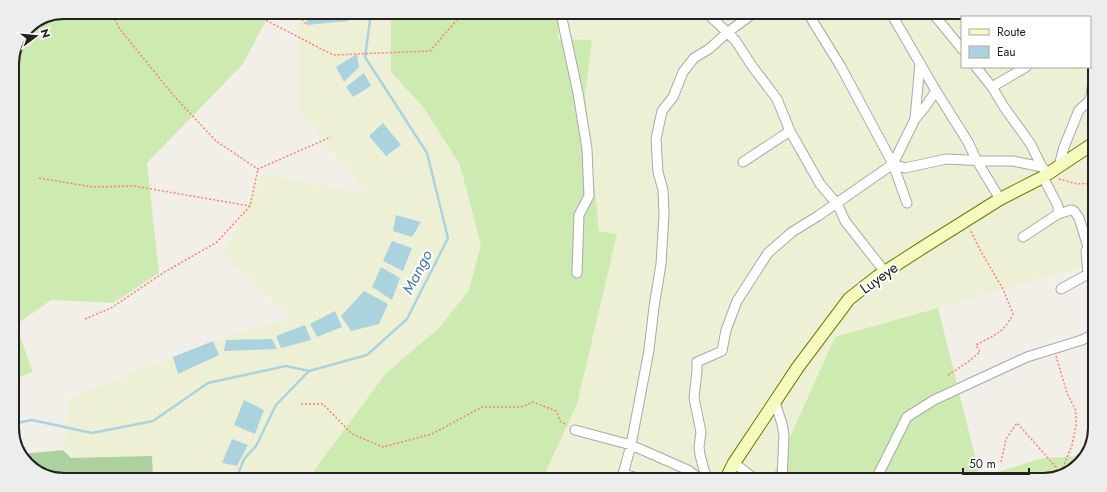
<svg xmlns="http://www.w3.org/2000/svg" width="1107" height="492" font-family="Jost,sans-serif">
<rect width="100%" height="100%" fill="#f2efe9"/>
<!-- farmland -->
<path fill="#eef0d5" d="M298 13H391V72L424 108 460 166 481 245 469 290 440 327 386 373 315 469 312 477 153 476 152 456 71 458 63 450 69 399 151 365 225 337 293 317 223 257 262 174 368 194 298 109Z
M558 14 1063 16 1064 17H962V67H1090V47L1095 61 1093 264 835 337 771 479 543 478 577 404 616 234 599 231 585 94 592 40 558 39Z"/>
<!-- grass -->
<path fill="#cdebb0" d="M64 12 270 13 243 64 147 163 159 273 113 303 51 300 16 325 33 372 12 380V61L28 27Z
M391 13 558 14V39L592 40 585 94 599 231 617 234 577 404 543 478 312 477 315 469 386 373 440 327 469 290 481 245 460 165 424 108 391 72Z
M938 308 981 480 771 479 835 337Z
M1084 456 1072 471 1056 476 997 472 1044 458Z"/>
<!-- forest -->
<path fill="#add19e" d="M63 450 71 458 152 456 153 476H44L23 459 21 454Z"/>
<!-- water -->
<path fill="#aad3df" d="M307 13H348V21L307 25Z
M357 54 359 67 344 82 336 67Z
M364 73 371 86 353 97 346 87Z
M383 123 401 145 386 156 369 136Z
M396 215 421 222 412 237 393 231Z
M392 241 412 248 403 271 383 261Z
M381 267 400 278 392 300 372 287Z
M364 291 388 304 379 324 351 331 341 316Z
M335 311 342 327 317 337 310 324Z
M305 325 311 340 281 348 276 336Z
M272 339 277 349 224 351 226 340Z
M213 341 219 355 178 374 173 357Z
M244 400 264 410 255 434 234 425Z
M232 439 248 445 237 466 222 463Z"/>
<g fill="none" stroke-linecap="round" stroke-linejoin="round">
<!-- stream -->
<path stroke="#aad3df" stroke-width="2.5" d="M12 424 32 420 92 433 153 421 208 383 286 366 309 371
M237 477 244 459 256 446 276 405 309 371 367 355 407 319 448 238 427 153 365 57 371 13"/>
<!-- street casing -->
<g stroke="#a9a9a9" stroke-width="11">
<path id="street" d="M561 14 578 93 587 149 589 196 579 215 577 273
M709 15 735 40 752 66 777 99 790 131 820 184 831 197 837 203 845 221 885 272
M809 15 841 67 893 164 907 203
M892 15 936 91 968 142 977 161 1000 199
M935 16 962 49
M976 67 992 87 1004 107 1030 143 1042 167 1045 170
M992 87 1026 67
M915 119 920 63
M743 162 790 131
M893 164 905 168 946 159 987 161H1013L1042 167
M1059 166 1064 147 1079 110 1089 101 1091 96 1093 81 1095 77
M1058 214 1071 210 1074 211 1079 218 1088 247 1086 251 1088 274 1061 289
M1023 237 1058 214V206L1043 177
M775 402 782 424 784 435 782 479
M575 430 631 445 688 470 700 479
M734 463 755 479
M624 474 637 478
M622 478 631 445 649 350 654 307 661 264 664 215 663 190 658 172 656 139 662 111 673 97 683 72 694 58 709 49 728 32 751 15
M708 479 704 470 700 455 699 447 701 432 694 398 697 371V362L722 351 726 330 737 301 768 253 792 232 818 216 893 164 915 119 925 107 936 91
M876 479 907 417 934 400 1027 357 1082 340 1092 335"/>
</g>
<!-- secondary casing -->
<g stroke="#707d05" stroke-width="14">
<path id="secondary" d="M726 479 734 463 798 367 849 299 877 277 922 248 1000 199 1043 177 1094 143"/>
</g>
<!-- path -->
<path stroke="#fa8072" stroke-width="1.5" stroke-dasharray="2 2" stroke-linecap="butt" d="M112 12 119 28 174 96 216 141 258 169 331 137
M252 13 333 55 430 51 462 14
M297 13 307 25
M39 178 93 187 134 186 250 206
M1059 179 1077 184 1094 183
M85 319 111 308 163 273 217 242 250 206 258 169
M1056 356 1067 393 1076 411V426L1072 445 1060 475
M948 375 968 362 980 352 976 345C994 335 1003 334 1013 314L1003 289 980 250 970 229
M301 404H323L352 434 383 447 432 434 482 407H521L533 402 556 411 561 422 567 425
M1001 462 1006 439 1017 423 1056 467 1057 476"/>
<!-- street -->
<use href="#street" stroke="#fff" stroke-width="9"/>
<!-- secondary -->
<use href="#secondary" stroke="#f7fabf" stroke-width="12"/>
</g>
<g text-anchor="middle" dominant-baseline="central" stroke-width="4" stroke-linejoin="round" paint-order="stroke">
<!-- street labels -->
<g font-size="15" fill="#222" stroke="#fff">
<text transform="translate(879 278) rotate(-36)">Luyeye</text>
</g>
<!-- water labels -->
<g font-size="16" font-style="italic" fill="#4a7aab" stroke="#fff">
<text transform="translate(417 272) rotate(-63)">Mango</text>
</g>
</g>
<!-- crop -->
<path d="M0 0H1107V492H0ZM64 19H1043A45 45 0 0 1 1088 64V428A45 45 0 0 1 1043 473H64A45 45 0 0 1 19 428V64A45 45 0 0 1 64 19Z" fill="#ededed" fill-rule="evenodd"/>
<path fill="none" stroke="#222" stroke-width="2" d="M64 19H1043A45 45 0 0 1 1088 64V428A45 45 0 0 1 1043 473H64A45 45 0 0 1 19 428V64A45 45 0 0 1 64 19Z"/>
<!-- legend -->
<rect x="961" y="16" width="130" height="52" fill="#ffffff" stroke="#a7a7a7"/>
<rect x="969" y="29" width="20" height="6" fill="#f7fabf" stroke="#a7a7a7"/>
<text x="997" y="36" font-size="12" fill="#222222">Route</text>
<rect x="969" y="46" width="20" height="12" fill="#aad3df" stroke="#a7a7a7"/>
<text x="997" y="56" font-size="12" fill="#222222">Eau</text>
<!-- north arrow -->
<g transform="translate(36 36) rotate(74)" stroke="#ffffff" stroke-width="3" paint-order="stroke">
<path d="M0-3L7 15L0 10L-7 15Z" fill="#222222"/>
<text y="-6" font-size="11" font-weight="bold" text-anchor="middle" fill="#222222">N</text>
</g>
<!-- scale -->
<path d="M963 468v6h66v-6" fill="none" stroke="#222222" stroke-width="2"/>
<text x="969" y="468" font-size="12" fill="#222222" stroke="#ffffff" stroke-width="3" paint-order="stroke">50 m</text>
</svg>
